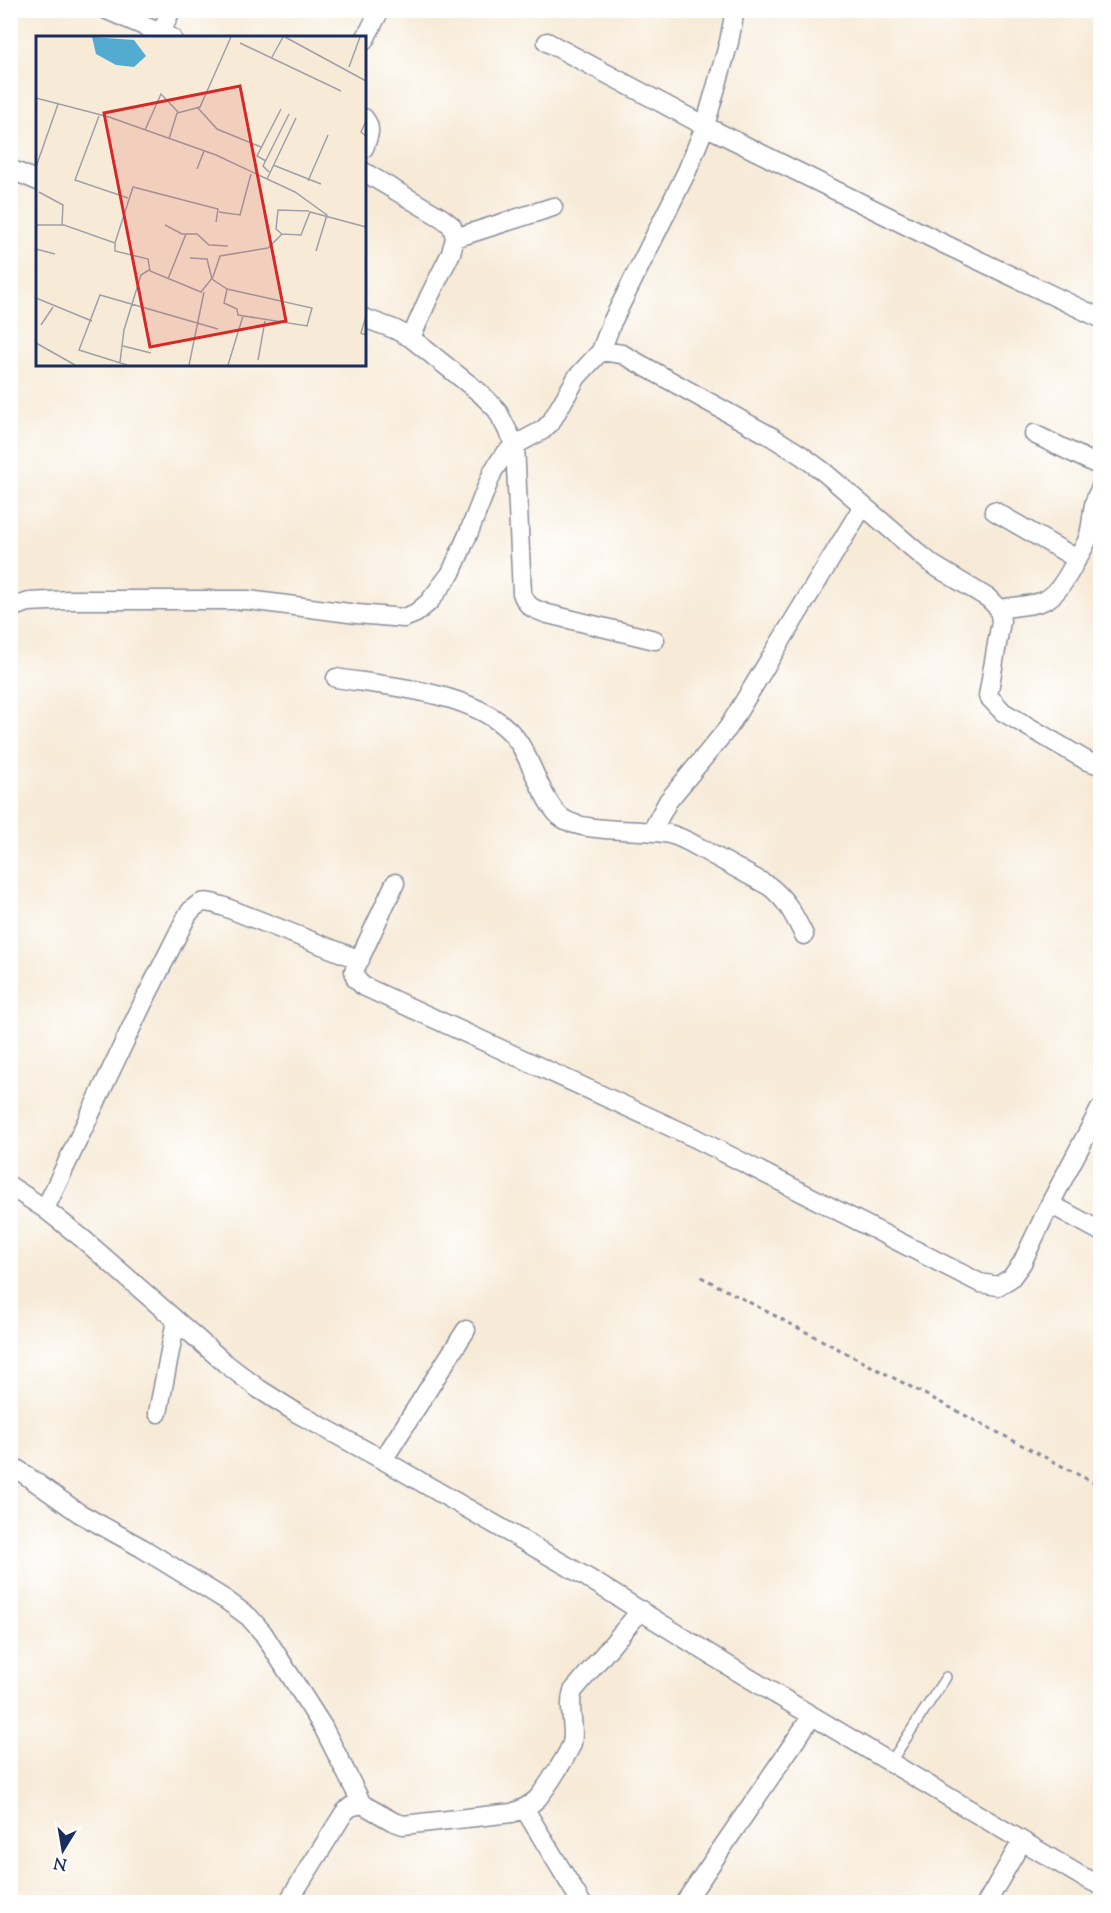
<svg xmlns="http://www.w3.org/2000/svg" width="1111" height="1913" font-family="'Sorts Mill Goudy',serif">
<rect width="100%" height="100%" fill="#fff"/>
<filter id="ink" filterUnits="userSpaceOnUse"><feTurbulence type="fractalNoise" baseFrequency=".0167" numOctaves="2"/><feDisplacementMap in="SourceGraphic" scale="12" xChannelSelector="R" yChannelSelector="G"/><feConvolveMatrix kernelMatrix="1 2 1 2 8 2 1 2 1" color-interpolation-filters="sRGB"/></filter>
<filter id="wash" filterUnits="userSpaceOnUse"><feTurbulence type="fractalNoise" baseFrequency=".008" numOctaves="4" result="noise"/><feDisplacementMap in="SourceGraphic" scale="24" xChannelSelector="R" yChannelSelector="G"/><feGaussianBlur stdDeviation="1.35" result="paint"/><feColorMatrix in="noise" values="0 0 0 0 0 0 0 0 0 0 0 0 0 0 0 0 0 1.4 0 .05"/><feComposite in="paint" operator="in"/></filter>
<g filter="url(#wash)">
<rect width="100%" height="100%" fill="#f7ebd8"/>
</g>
<g filter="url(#ink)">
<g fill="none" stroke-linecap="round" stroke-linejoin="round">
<!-- lane casing -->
<g stroke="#898d9b" stroke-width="12">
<path id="lane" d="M890 1763 946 1677"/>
</g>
<!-- street casing -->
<g stroke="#898d9b" stroke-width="21">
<path id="street" d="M107 10 172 38
M161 33 171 10
M364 41 380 10
M547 42 705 126 942 243 1100 318
M364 118C373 129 368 137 364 148
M10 169 38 181
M364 172 442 218 452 226 455 238 451 253 429 297 411 338
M455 238 553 207
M364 318 394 329 411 338 480 393 497 410 515 445 522 593C527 608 534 609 548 614L655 640
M601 351 612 322 687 171 705 126 729 42 735 10
M1034 434 1100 466
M994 511 1077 559
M10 608 29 602 70 600H248L357 614 404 618 416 613 429 602 451 573 469 532 493 471 503 456 515 445 543 430 551 422 577 377 601 351 622 354 772 437 801 455 824 472 916 551 933 565 988 598 999 609 1001 621 988 696 1003 712 1087 761 1100 765
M999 609C1042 602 1051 608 1073 566 1078 557 1085 547 1088 538 1094 520 1090 507 1100 489
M336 678C391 687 486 692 519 743 532 762 544 805 562 818 584 834 641 828 669 834 683 837 696 846 709 853 729 864 749 875 769 886 787 900 794 915 804 935
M652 831 668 801 728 728 863 506
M395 883 354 971 356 979 363 986 695 1138 980 1283 998 1286 1011 1278 1022 1263 1050 1204 1100 1109
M10 1186 45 1209 83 1239 225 1363 259 1389 297 1413 383 1460 588 1578 732 1668 1081 1876 1100 1885
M1050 1204 1100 1231
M45 1209 142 1005 188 914C200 899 205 901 222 906L360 960
M158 1413 176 1320
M383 1460 466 1330
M10 1464 79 1513 142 1548 226 1600 249 1617 263 1633 323 1727 362 1804
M524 1808 581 1902
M288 1902 344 1813 350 1807 362 1804 392 1821 403 1825 512 1813C520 1810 530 1806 537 1799 545 1790 568 1755 572 1743 576 1726 567 1709 573 1691L641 1610
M685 1902 812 1716
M987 1902 1022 1841"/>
</g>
<!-- path -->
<path stroke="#898d9b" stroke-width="3" stroke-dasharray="4.5 4.5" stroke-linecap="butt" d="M701 1277 1100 1486"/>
<!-- lane -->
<use href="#lane" stroke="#fff" stroke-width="9"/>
<!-- street -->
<use href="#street" stroke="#fff" stroke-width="18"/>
</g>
</g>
<!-- overview -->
<g transform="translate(36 36)">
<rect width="330" height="330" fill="#f7ebd8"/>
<path d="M56 1 98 4 110 20 98 31 80 29 60 18Z" fill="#54abd1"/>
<path fill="none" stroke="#9fa0a7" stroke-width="1.5" d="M249 1 330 45M204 7 305 55M236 21 247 1M313 31 324 1M0 62 73 81 180 119 259 156 291 179 280 215M162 72 181 93 225 111M63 80 39 144 92 162M330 85 325 96 330 100M109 94 125 58 142 76M133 103 141 77 164 71 195 1M230 125 221 120 245 73M237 129 285 148M0 131 22 68M161 133 168 115M233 136 227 130 253 78M231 143 260 82M272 145 292 99M3 156 27 169 26 189M183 176 204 179 215 138M0 189H28L79 207V215L112 223 114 235 165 256 177 241 184 220 232 212 246 198 265 199 274 176 330 191M129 189 146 198H161L173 209 192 210M246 198 240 193 242 174 273 175M79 207 97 151 182 173 180 186M0 213 19 218M154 222 171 223 176 243 191 253 276 272 271 290 202 279 201 273 188 267 191 253M132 243 150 198M0 262 56 285M330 280 325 297 330 299M5 289 17 271M0 307 39 329M87 310 115 317M222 324 229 285M84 326 88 294 105 239 113 234M91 329 43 314 64 259 182 293M153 329 168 256M192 329 207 280"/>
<path fill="#d62828" fill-opacity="0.15" stroke="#d62828" stroke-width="3" d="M204 50 250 285 114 311 68 77Z"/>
<rect width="330" height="330" fill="none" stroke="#1b2f5e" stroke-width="3"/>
</g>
<!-- margin -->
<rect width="1111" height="1913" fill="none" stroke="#fff" stroke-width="36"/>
<!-- north arrow -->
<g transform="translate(63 1850) rotate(191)" stroke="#ffffff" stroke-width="4.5" paint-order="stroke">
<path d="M0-4.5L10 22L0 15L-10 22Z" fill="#1b2f5e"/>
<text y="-9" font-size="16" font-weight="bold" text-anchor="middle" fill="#1b2f5e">N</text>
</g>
</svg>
